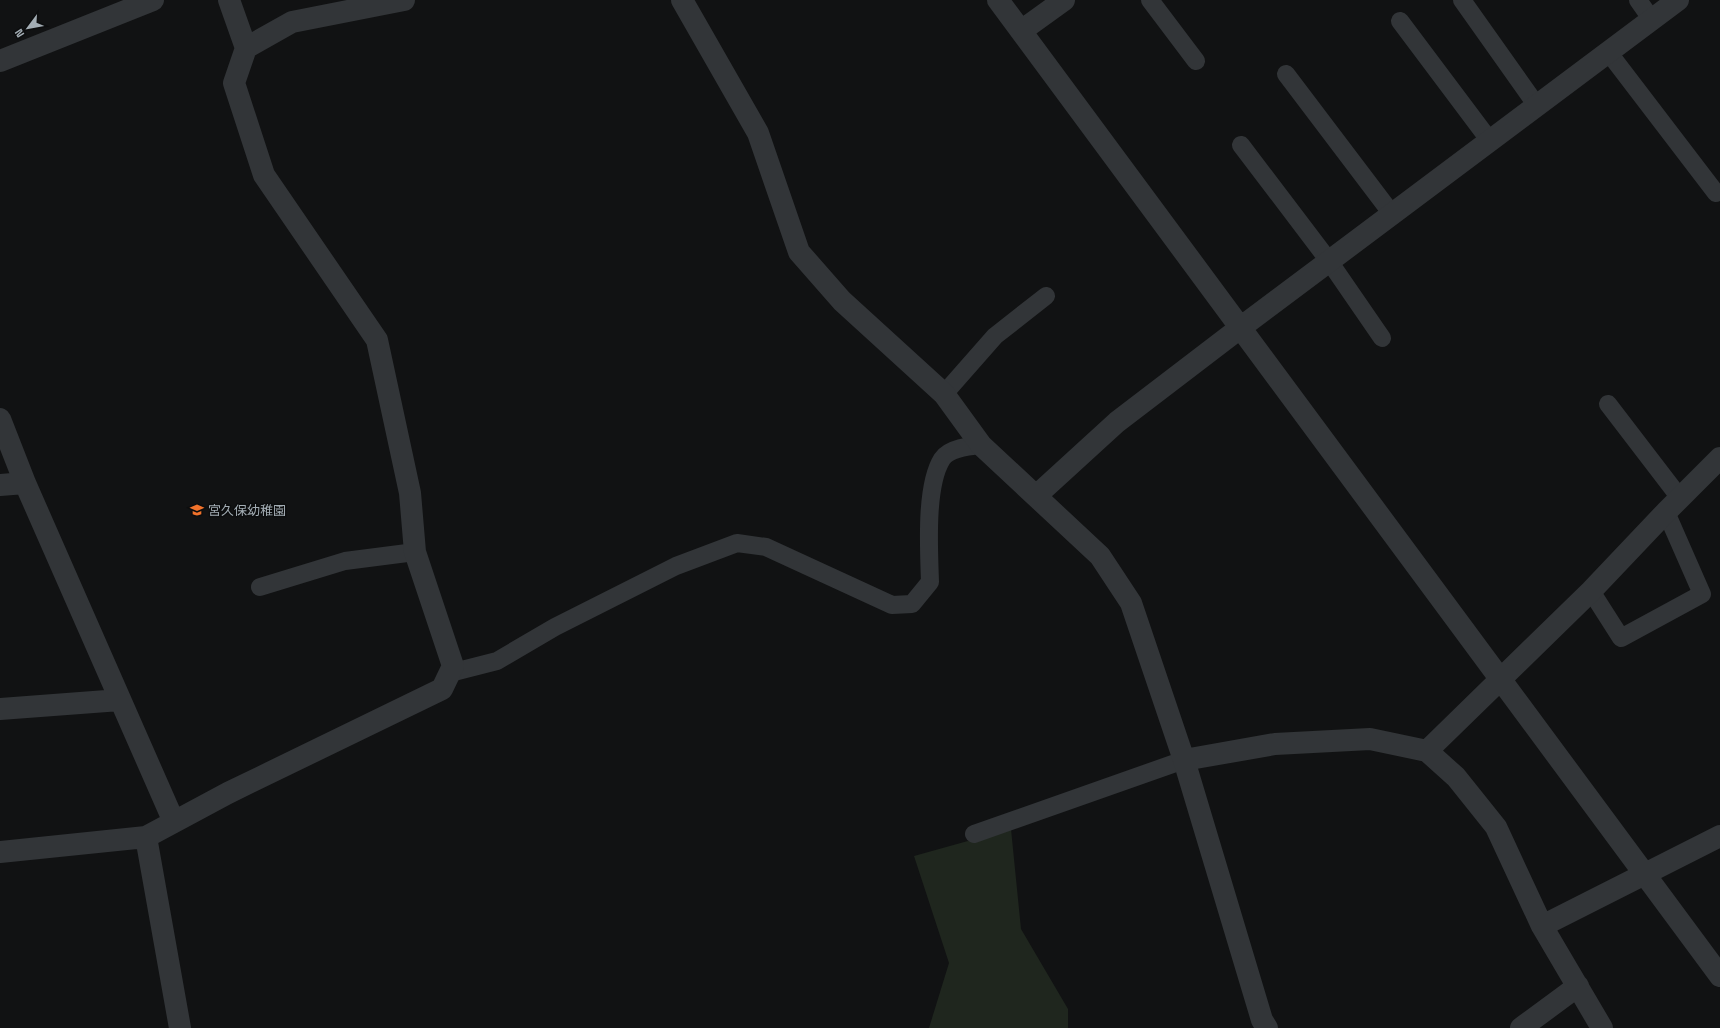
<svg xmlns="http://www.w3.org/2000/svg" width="1720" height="1028" font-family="'Space Grotesk','Noto Sans JP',sans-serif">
<rect width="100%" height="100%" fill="#111213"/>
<!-- green -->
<path fill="#1f261e" d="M1011 829 1021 929 1068 1009V1028H929L949 963 914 856Z"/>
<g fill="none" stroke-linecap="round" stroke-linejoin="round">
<!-- service -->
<path stroke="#323538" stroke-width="18" d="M1150 0 1196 61
M1462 0 1537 106
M1638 0 1652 20
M1400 21 1490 141
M1609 53 1716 193
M1286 74 1392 214
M1241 145 1329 261 1382 338
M944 394 995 336 1046 296
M1608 404 1680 498
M260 587 345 561 415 552
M1591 591 1621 638 1702 594 1666 512
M450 673 497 661 555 627 676 566 737 543 766 547 892 605 912 604 930 582C929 550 925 486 942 459 949 448 970 446 981 445
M974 834 1184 760"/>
<!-- minor -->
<path stroke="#323538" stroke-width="22" d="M229 0 246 48
M682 0 758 133 799 252 842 301 944 394 981 445 1100 556 1131 603 1184 760 1262 1020 1267 1028
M998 0 1720 976
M1021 31 1064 0
M0 61 153 0
M0 419 25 483 174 822
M0 485 25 483
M1036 496 1117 422 1240 328 1678 0
M0 709 120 700
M1427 751 1591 591 1666 512 1720 458
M1184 760 1275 744 1370 739 1427 751 1456 777 1496 827 1542 926 1602 1028
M146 837 180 1028
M0 852 146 837 228 793 442 689 453 666 415 552 410 493 377 340 264 175 234 83 246 48 292 22 404 0
M1542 926 1720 836
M1521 1028 1578 986"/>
</g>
<!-- icons -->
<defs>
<g id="school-bare" transform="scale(1.08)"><path d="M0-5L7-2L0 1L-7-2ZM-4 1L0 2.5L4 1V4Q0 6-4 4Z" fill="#f1722b" stroke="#0c0d0e" stroke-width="2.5" paint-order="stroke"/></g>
</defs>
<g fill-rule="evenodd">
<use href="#school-bare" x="197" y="510"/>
</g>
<g text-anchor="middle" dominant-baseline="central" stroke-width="3" stroke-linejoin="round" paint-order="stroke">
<!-- poi labels -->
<g font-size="13" fill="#a3adb4" stroke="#0c0d0e" text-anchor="start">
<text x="208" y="510">宮久保幼稚園</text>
</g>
</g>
<!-- north arrow -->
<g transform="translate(28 28) rotate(238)" stroke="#0c0d0e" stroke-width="3" paint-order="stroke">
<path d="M0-3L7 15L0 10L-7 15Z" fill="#a3adb4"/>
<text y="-6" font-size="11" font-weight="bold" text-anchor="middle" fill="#a3adb4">N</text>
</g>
</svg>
